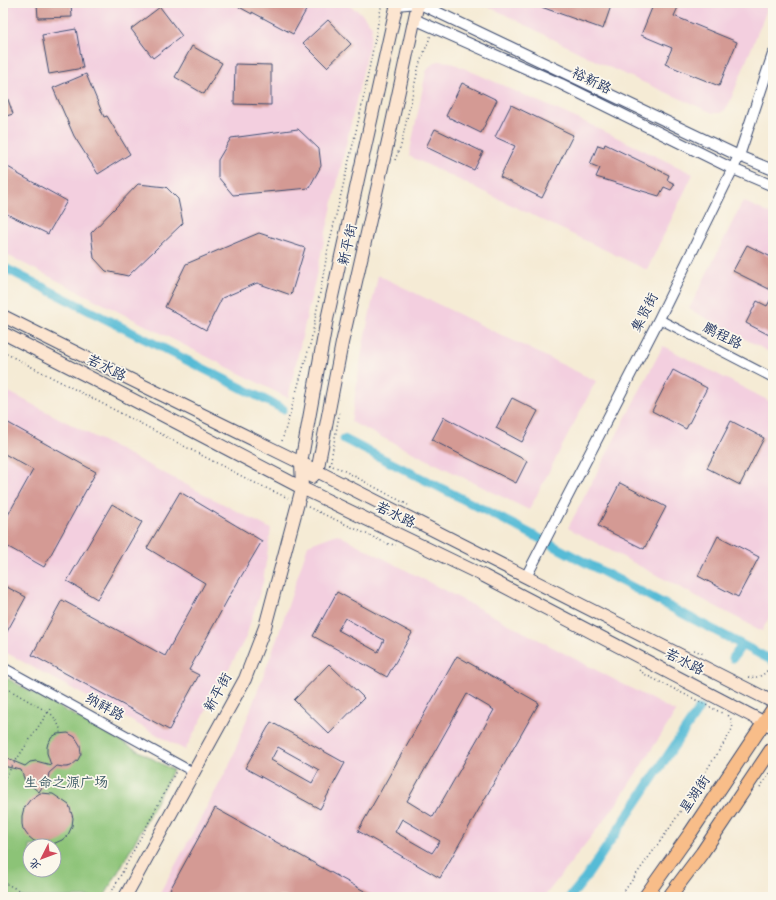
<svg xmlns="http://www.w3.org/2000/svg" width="776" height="900" font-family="Dekko,'LXGW WenKai TC',sans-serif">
<rect width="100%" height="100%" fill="#fbf7ec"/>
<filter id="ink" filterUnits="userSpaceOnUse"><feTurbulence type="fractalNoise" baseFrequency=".025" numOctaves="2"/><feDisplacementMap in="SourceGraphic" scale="8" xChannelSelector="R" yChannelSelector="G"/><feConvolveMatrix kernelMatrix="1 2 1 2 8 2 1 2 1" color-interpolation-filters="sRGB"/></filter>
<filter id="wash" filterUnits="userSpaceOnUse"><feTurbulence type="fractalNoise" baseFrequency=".012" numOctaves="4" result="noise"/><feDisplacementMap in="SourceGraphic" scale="16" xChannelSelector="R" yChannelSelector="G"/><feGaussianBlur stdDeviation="0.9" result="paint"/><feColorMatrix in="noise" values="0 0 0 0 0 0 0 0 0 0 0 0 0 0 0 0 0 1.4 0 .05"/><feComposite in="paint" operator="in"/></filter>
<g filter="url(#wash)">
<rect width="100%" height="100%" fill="#f5ebd5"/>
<!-- built -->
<path fill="#f3cfdf" d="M3 3H343L359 11 372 26 371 36 288 398 3 253Z
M482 3H766L767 6 766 12 729 104 725 110 720 113H713L604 65Z
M438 61 450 62 587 123 693 174 647 270 409 156 426 72 430 66Z
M743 201 773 215V354L689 309Z
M378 275 596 381 529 510 351 422 363 345Z
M663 346 773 403V610L762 631 568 528Z
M3 389 271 529 263 582 246 637 185 750 3 651Z
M337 534 676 712 615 806 544 897H158L230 764 277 639 308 545Z"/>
<!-- green -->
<path fill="#8cc377" stroke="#54796a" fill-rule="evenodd" d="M3 676 173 770 131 849 104 897H14L3 891ZM30 846H54V870H30Z"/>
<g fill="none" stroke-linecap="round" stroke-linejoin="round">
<!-- canal -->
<path stroke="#57bbd6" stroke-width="9" d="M3 267 283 409
M344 439 514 525 773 661
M733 658 742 645
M570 897 585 879 699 709"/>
</g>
<g id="blocks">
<!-- building -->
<path fill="#d49a94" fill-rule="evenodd" d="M37 3H71L72 17 38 18Z
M232 3H310L293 34 252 12V14Z
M533 3H612L603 29 533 4Z
M654 3H680L674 16 737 42 719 86 665 64 672 48 641 35Z
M160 7 182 36 153 58 131 29Z
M328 20 351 44 327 67 303 43Z
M76 29 83 68 49 74 42 35Z
M192 46 222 63 204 94 175 77Z
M235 64 271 65V105L234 104Z
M86 74 104 117 107 116 130 154 98 174 74 136 53 88Z
M462 83 497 100 481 133 446 116Z
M3 88H4L13 114 3 117Z
M511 105 573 135 542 198 500 177 515 146 495 137Z
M298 129 319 149 321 166 309 188 233 195 218 177V160L231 138Z
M435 129 483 152 474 170 426 147Z
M605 144 669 175 667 180 675 184 671 190 664 187 659 196 596 177 600 168 590 164 598 145 604 147Z
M3 164 18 173V174L67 201 48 234 3 212Z
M138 184 166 187 178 199 183 223 128 276 106 271 94 258 91 233Z
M259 233 305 248 291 295 257 283 222 298 206 330 165 307 186 264Z
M747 245 773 258V291L733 271Z
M773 295V337L746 323 757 301 767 306Z
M673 370 707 388 686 429 652 411Z
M512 398 538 411 522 442 496 428Z
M444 417 527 461 516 483 432 440Z
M3 420 96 472 44 567 3 544V524L33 470 3 453Z
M731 421 764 438 740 485 707 468Z
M620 483 666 507 644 549 598 526Z
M180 492 262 541 229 597 189 670 199 675 169 730 32 655 62 600 165 656 205 583 147 548Z
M112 504 142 522 97 599 67 581Z
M718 536 759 557 738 597 698 576Z
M3 585 26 597 3 639Z
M337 592 412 633 387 677 313 636ZM345 618 384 640 378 652 338 630Z
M457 656 539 703 440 878 358 831ZM467 694 494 710 433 817 407 801ZM402 819 440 841 432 853 395 832Z
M329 664 364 698 329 734 294 700Z
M271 722 345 763 320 809 245 768ZM278 747 319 770 312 783 271 760Z
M68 733 75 737 80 745 81 754 78 760 71 766 67 767H63L57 766 49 773 48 778 39 792 25 781 21 770 3 766V757L25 766 30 762 36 761 51 765 47 753V747L48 743 52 737 57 734Z
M40 793 53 794 69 805 73 818 72 826 68 835 62 840 53 844 44 845 34 841 28 836 23 829 22 824V816L24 808 30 800Z
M215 808 375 897H166Z"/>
</g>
</g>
<g filter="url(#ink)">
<use href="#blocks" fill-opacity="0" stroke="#3c4b70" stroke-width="1"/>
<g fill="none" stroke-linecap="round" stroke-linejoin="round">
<!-- minor casing -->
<g stroke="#3c4b70" stroke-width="10">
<path id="minor" d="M659 319 773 378
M3 667 193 772"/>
</g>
<!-- tertiary casing -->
<g stroke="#3c4b70" stroke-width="12">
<path id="tertiary" d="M393 3 396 5 418 3 739 156 773 170
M414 19 561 84 733 169 773 186
M526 577 659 319 739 156 773 54"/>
</g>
<!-- secondary casing -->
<g stroke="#3c4b70" stroke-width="14">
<path id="secondary" d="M3 316 99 364 301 463 773 702
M3 333 99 382 302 488 484 576 773 727
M312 477 317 472 342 343 390 132 418 3
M125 897 245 679 265 627 302 488 301 463 326 324 397 3"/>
</g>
<!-- primary casing -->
<g stroke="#3c4b70" stroke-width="15">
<path id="primary" d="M645 897 689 835 773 709
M669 897 702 853 773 747"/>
</g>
<!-- path -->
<path stroke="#3c4b70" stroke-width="1.5" stroke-dasharray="1 3" stroke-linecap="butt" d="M395 160 401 145 419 65 431 35
M3 352 255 483 288 498
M282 441 311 341 328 249 361 110 382 3
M329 465 341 469 408 505
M330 465 340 410
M308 507 388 544 396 545
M694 650 704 654
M639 670 646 675 724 714
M748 677C761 679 767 673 773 662
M3 686 51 714C57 720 59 726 62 734
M3 780 50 709
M760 787 773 769
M3 882 32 897
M109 897 176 771
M620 897 669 829 729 735C734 726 734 723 728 715"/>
<!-- minor -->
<use href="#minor" stroke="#fff" stroke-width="8"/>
<!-- tertiary -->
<use href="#tertiary" stroke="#fff" stroke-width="10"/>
<!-- secondary -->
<use href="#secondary" stroke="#fce5d0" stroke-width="12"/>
<!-- primary -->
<use href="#primary" stroke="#f8bd89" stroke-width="13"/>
</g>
</g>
<g text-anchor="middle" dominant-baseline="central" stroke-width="3.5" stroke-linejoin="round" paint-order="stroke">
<!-- street labels -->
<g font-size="14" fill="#1b2f5e" stroke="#fbf7ec">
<text transform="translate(591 82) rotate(26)">裕新路</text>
<text transform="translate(349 245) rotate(-77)">新平街</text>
<text transform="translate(646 313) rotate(-63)">集贤街</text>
<text transform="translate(722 337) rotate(27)">鹏程路</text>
<text transform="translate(106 369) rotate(27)">若水路</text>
<text transform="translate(395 516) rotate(26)">若水路</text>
<text transform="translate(684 663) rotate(27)">若水路</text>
<text transform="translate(219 693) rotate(-61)">新平街</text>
<text transform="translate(104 708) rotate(29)">纳祥路</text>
<text transform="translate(696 795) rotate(-56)">星湖街</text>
</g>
<!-- park labels -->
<g font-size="14" fill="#3d5b66" stroke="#fbf7ec">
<text x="66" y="784">生命之源广场</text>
</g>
</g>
<!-- margin -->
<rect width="776" height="900" fill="none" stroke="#fbf7ec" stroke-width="16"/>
<!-- north arrow -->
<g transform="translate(42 858) rotate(228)"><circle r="19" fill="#fbf7ec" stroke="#a1a7b3"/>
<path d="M0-3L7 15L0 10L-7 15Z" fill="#d1495b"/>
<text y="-6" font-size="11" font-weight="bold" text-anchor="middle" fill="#1b2f5e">北</text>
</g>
</svg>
